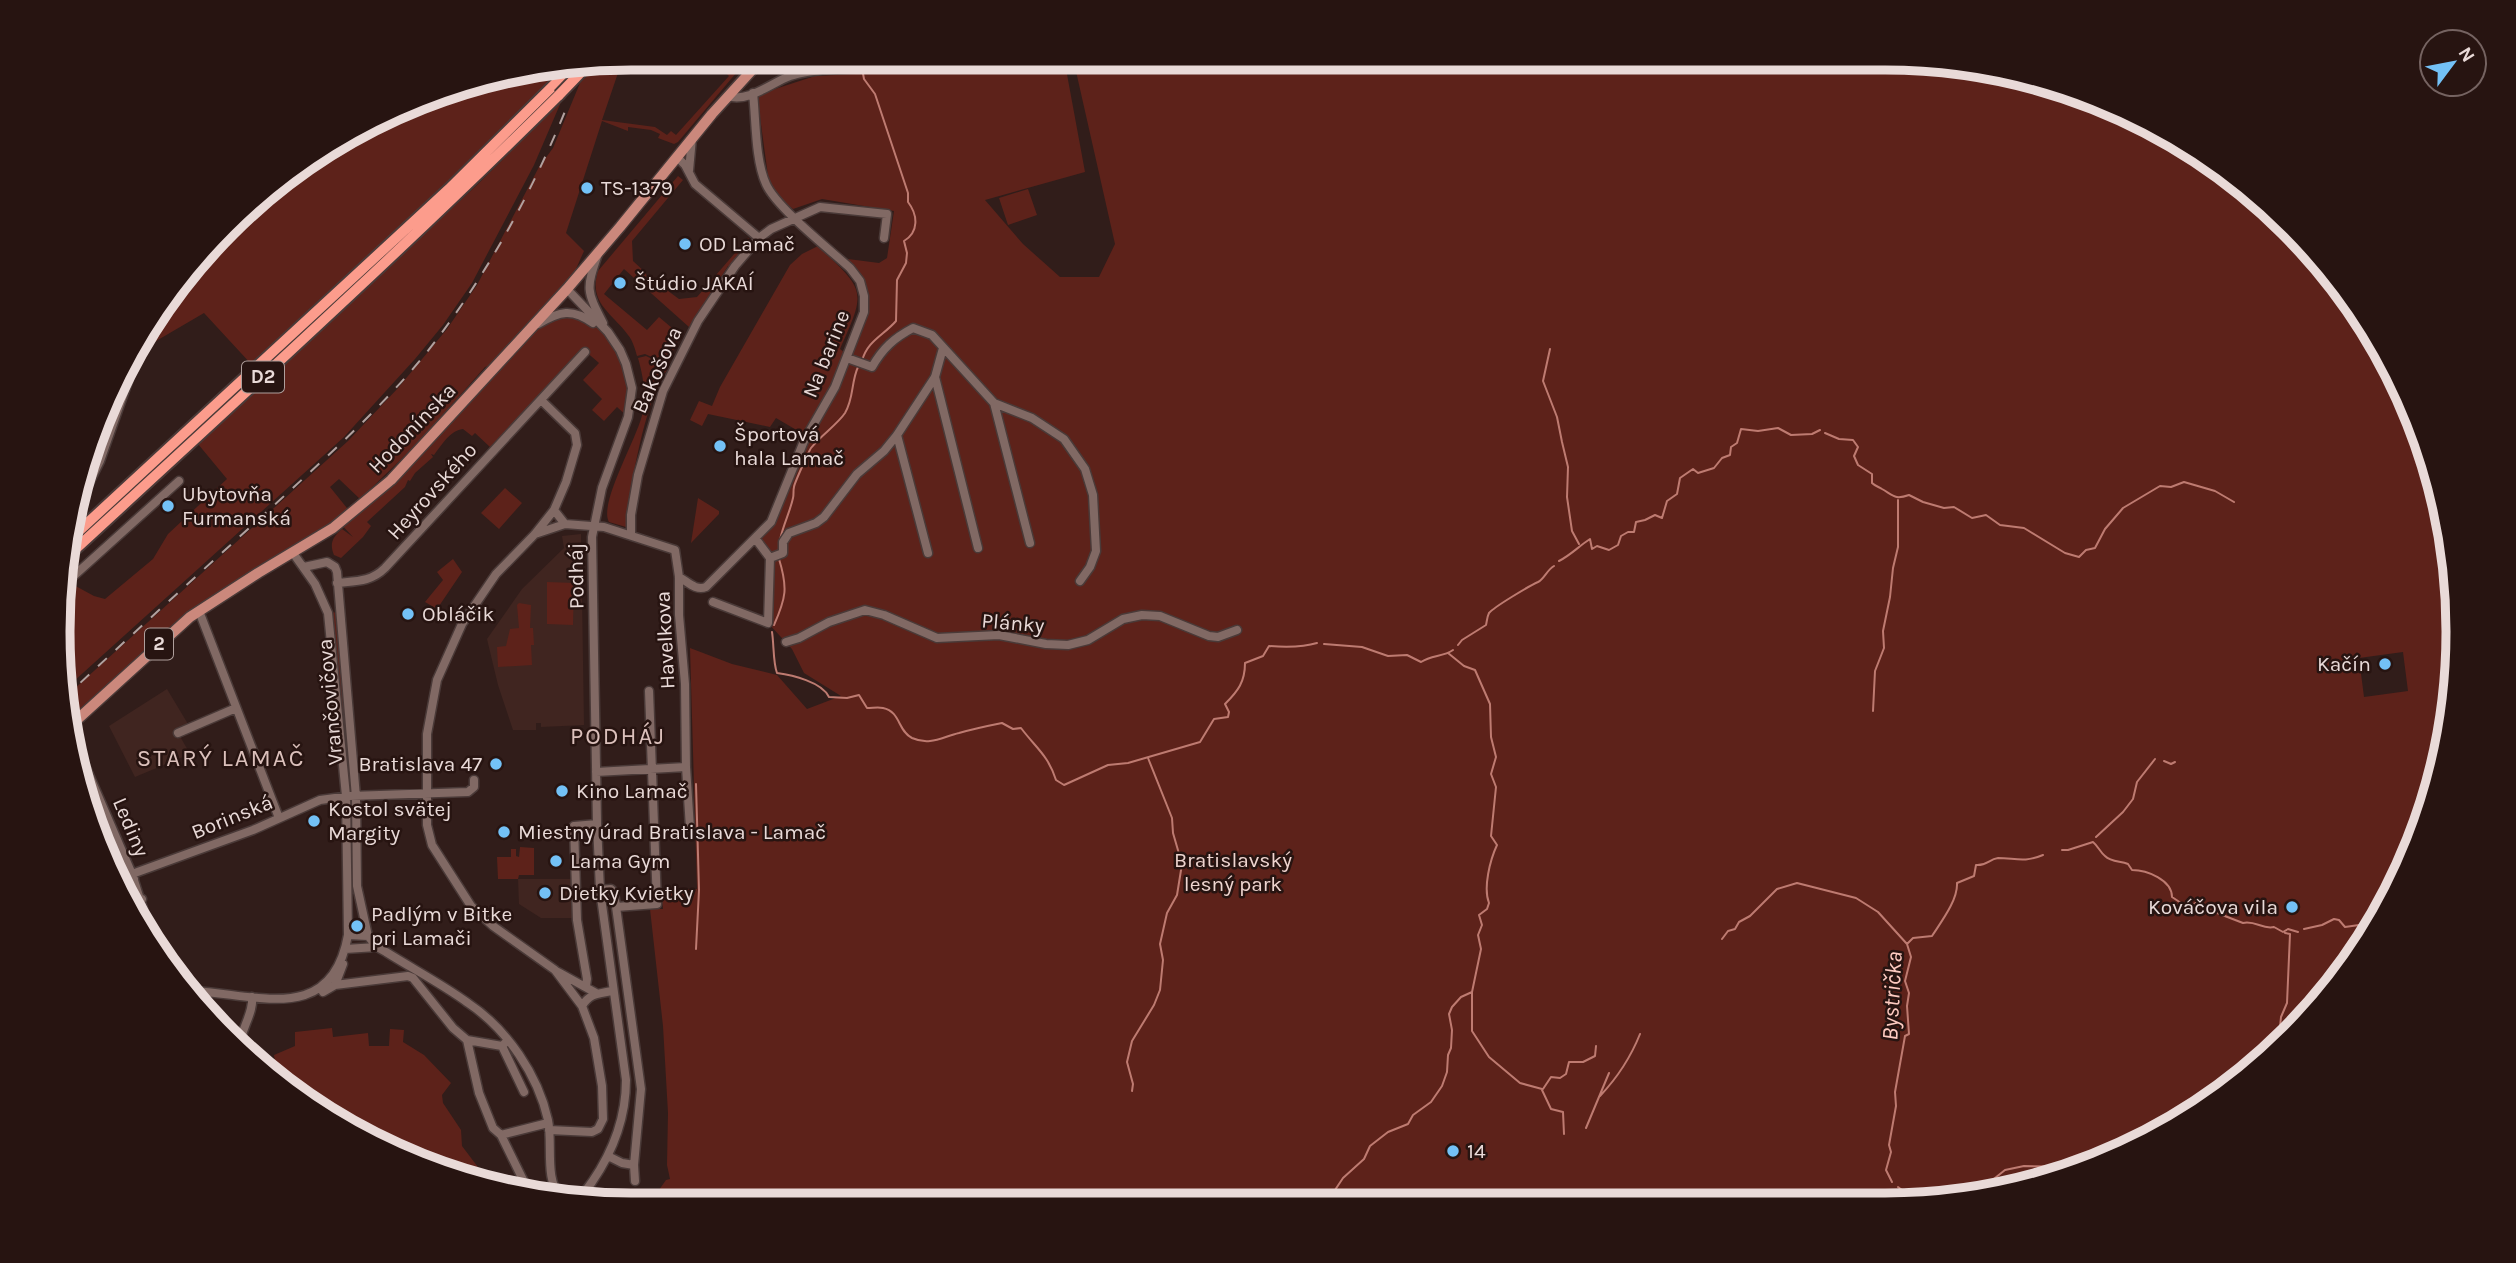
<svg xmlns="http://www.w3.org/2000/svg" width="2516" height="1263" font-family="Karla,sans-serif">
<rect width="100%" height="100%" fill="#311d1a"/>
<!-- built -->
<path fill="#402520" d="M581 534 584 725 541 727V723H536V730H513L498 685 487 639 522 589 564 548 562 536Z
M167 689 188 724 177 731 190 754 135 777 109 726Z
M518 879H571L572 918H541L519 904Z"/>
<!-- green -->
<path fill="#5d221a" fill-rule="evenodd" d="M630 58 619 70 602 120 655 127 667 135 671 131 676 135 729 76 724 71 737 60 741 61 742 66 678 142 674 144 658 138 660 134 651 130 628 127V131L602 121 566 233 584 251 567 289 534 326 550 317 581 315 608 332 629 372 628 417 617 407 604 421 592 410 602 399 583 380 599 363 584 350 490 447 475 433 472 436 463 429C449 431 442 445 434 455L431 454 433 457 415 473 410 481 408 480 405 487 367 522 371 526 363 537 341 558 334 555C329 543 333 537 342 529L353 537 340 523 218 598 69 727 63 699 348 441 398 388 447 329 477 285 539 167 553 148 580 83 600 63ZM502 361 352 513H351L330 487 339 479 360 499 417 444 485 367Z
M905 58H1064L1085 172 985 200 1023 244 1060 277H1099L1115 244 1073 58 1922 59 2033 77 2138 117 2233 176 2316 253 2381 344 2428 447 2453 556 2457 669 2439 780 2399 885 2316 1009 2233 1087 2104 1162 1959 1200 649 1204 666 1180 670 1179 667 1165 668 1113 663 1026 650 909H663L661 889H697L690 648 732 664 777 675 807 709 841 696 804 673 792 649 768 623 770 558 755 538 771 522 806 437 831 404 865 314 867 298 847 261 848 259 879 263 887 258 894 211 822 199 793 209 779 198 769 183 757 95 815 76 855 74ZM2403 652 2408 691 2364 697 2359 658Z
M562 69 401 227 252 365 204 313 139 351 100 461 75 498 102 412 154 313 282 177 447 88Z
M561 102 534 165 472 283 443 325 415 359 344 437 63 691 67 587 70 583 94 596 105 599 153 559 168 534 227 479 198 444 477 185Z
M678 176 683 180 632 241 633 261 646 273 647 280 657 289 664 288 679 299 697 297 748 238 752 241 731 266H728L689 327 624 269 604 294 647 330 659 317 672 328 674 338 678 340 667 364 645 354 637 356C635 349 633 341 628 335 612 313 588 303 598 271Z
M1028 189 1037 215 1008 225 999 198Z
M818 246C865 291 867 289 840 349L845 353 830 389 805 435 776 418 770 427 708 414 702 426 690 420 699 401 712 406 720 387 790 265 802 254Z
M646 356 669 367C645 398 633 477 626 517L629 525 626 527 609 522C598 503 639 436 643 411 646 392 643 376 638 358Z
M505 488 522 503 499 529 481 513Z
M698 498 719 511V514L691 543Z
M453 559 462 572 437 609 425 602 443 580 437 572Z
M547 582 574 583 573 625 547 624Z
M519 603 531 605 530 628H533L534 645H531L532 665 498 667 497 647 506 646 510 629 519 628 517 605Z
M339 612 356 797 350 796 328 613Z
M520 847 534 848V875H519L518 879H498L497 857H511V849H516V856L519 857Z
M332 1028 333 1037 368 1033 369 1046H389L390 1029 404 1030 403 1042 424 1055 451 1083 442 1095 443 1103 461 1130 462 1146 493 1187 378 1146 263 1064 275 1061 274 1055 295 1046V1032Z"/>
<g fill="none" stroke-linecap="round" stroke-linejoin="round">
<!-- stream -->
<path stroke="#be7b71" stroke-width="2" d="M1550 349 1543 381 1557 417 1562 442 1568 467 1567 497 1572 531 1579 544
M862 361C867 341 884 335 896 321L897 280 906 263 907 253 904 241C919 232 918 215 908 202V193L875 94 864 79 862 68
M1825 433 1839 439 1853 440 1858 447 1854 456 1858 465 1872 474V483C1875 486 1879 487 1882 489 1894 496 1895 500 1909 495L1923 502 1944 508 1954 507 1972 518 1986 515 2000 525 2024 528 2065 553 2079 557 2086 550 2095 548 2105 529 2123 508 2160 486 2171 487 2184 482 2215 491 2234 502
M780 540C783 525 790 512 793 498 794 494 793 491 794 487 794 484 809 451 811 448 821 435 837 425 845 413 854 398 851 382 858 367
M1559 561C1571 555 1579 546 1590 539L1592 549 1597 546 1609 550 1618 545 1621 536 1628 532H1634L1636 522 1645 520 1655 515 1662 518 1667 501 1677 494 1680 478 1693 469 1698 473 1714 468 1722 458 1730 455 1731 447 1737 443 1741 429 1758 431 1778 428 1791 435 1812 434 1820 430
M774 625C786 598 788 588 779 559
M772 632C774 644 773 663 777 673 792 675 822 682 829 697L847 698 859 695 867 708C873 708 878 707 883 708 901 712 897 730 912 738 930 746 942 737 959 733 973 729 987 726 1002 723L1013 729 1021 728C1036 748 1048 755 1056 780L1064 785 1108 765 1128 763 1200 742 1214 719 1228 717 1229 712 1225 704C1238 691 1245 682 1245 663L1263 656 1269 646C1283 647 1304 647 1317 643
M1324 644 1362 647 1388 656 1407 655 1421 662C1432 655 1443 657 1453 650
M1458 645 1462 640 1486 625C1487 621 1487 617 1489 613 1494 607 1529 586 1538 582 1544 579 1547 570 1554 566
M1873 711 1875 671 1884 648 1883 631 1890 597 1893 568 1898 547V500
M2164 761 2171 764 2175 762
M696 784 699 890 696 949
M2096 837 2123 812 2133 799 2137 782 2155 759
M2062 850H2068L2093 842C2098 846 2100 852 2105 856 2111 862 2120 861 2128 864L2132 870C2147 870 2172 880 2172 897L2187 907 2196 903 2204 908 2243 923C2255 920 2263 930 2274 927L2283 932 2288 929 2298 932
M2304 929 2322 925 2334 919 2339 920 2345 927 2359 925 2370 929
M1722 939 1728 931 1735 929 1739 922 1750 916 1777 889 1797 883 1856 898 1878 912 1907 944
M1472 992V1031L1489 1057 1520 1083 1542 1089
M2278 1046 2281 1017 2287 1003 2290 934 2285 933
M1543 1089 1551 1077 1560 1078 1566 1074 1569 1062H1583L1595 1056 1596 1046
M1542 1090 1551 1109 1563 1112 1564 1134
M1132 1091 1133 1084 1127 1062 1132 1041 1154 1005 1160 990 1163 960 1160 944 1167 913 1177 895 1182 864 1173 833 1172 818 1148 758
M1600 1096C1618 1077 1630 1059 1640 1034
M1586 1128 1609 1073
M1892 1182 1886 1170 1891 1152 1889 1145 1896 1106 1895 1092 1905 1036 1909 1034 1907 1006 1909 993 1905 981 1911 957 1907 944 1913 938 1932 936C1941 922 1958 900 1957 883L1974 876 1976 865C1987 866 1989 859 1998 858 2015 858 2024 863 2043 855
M1898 1187 1902 1190 1904 1201
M1333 1193 1343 1178 1364 1159 1370 1146 1388 1132 1408 1124 1413 1115 1431 1102 1442 1086 1447 1072 1448 1055 1451 1048 1452 1030 1449 1014 1452 1007 1461 997 1472 992 1481 949 1478 935 1482 925 1479 915 1487 909 1489 903C1483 888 1490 860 1497 845L1491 836 1496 787 1491 774 1496 757 1491 737 1490 704 1475 670 1464 666 1448 653
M1904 1197 1936 1200
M1938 1200 1976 1184 1985 1186 2005 1170 2024 1166 2085 1167"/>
<!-- minor casing -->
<g stroke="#4a3a38" stroke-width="11">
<path id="minor" d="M728 96C748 103 771 83 790 76 822 65 861 72 892 58
M677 157 685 165 695 184 759 238
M689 171 692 138
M598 254C586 289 586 290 603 323
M567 289 608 332 620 350 626 364 632 388 628 417 602 488 592 537 597 824 600 890 626 1080C626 1118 614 1150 592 1182 586 1190 582 1197 573 1201
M538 324C560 311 572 308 593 323
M847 358 872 367C883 348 894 338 913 328L932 335 994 403 1032 418 1064 439 1085 469 1093 495 1096 551 1090 567 1080 581
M935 377 978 548
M541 400 575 433 577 445 566 482 554 510 535 534 496 574 462 624 437 680 427 734V825L432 845 471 906 493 926 555 970 582 1006 594 1038 602 1086 603 1119 598 1129 592 1132 549 1130
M994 403 1030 543
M95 433 105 445
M897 435 928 553
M75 498 86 489 100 461 148 325
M554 510 565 524 604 527 675 550 679 577V615L685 684 686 767 690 828
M535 534 565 524
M631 534V515L638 475 663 391 698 321 735 266 759 238 771 229 820 207 887 214 884 238
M770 558 783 553V542L789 533 816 523 824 517 857 474 884 451 897 435 935 377 943 348
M304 567 327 562 335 567 337 572 356 797 357 886 368 936 377 947
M679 577C688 582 696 591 706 587L771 522 804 441 835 387 864 312V296L860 281 850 268C829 249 776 207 766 184 755 160 756 120 753 93
M67 582 179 481
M337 583C356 581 371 582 385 568L585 352
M713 602 768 623 770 558 755 538
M199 611 279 818
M786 642 799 638 829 622 865 610 884 615 937 638 999 635 1046 644 1068 645 1088 640 1123 619 1142 615 1160 616 1209 636 1218 637 1237 630
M70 731 132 874 150 931
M178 733 236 708
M596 772 686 767
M132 874 253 830 320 800 350 796 468 792 474 787V780
M117 884 134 879
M600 890 611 889 614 892 641 1089 634 1165 635 1181
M130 903 142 899
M616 907 657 904 649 691
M348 935 368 936
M345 949 377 947 386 952C413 969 442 984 468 1003 507 1029 538 1075 548 1120 553 1143 544 1180 561 1198
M558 972 596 993
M335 985 408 976 413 978 453 1028 467 1040 479 1093 493 1128 501 1135 529 1192 557 1194
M586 986 587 979 577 920 574 826 597 824
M193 991C257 994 332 1026 348 935L346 796 328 613 315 584 293 553
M323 992 335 985 343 964
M582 1006C590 993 598 994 612 991
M467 1040 502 1046 505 1043
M502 1046 524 1092
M240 1047C240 1029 254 1014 252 997
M501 1135 548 1123
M608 1156 622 1163 634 1165"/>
</g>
<!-- major casing -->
<g stroke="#4a3a38" stroke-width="13">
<path id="major" d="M69 727 190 617 258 573 333 528 391 480 567 289 620 227 712 114 763 58"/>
</g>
<!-- highway casing -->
<g stroke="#4a3a38" stroke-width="14">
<path id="highway" d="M68 541 449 189 571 68
M68 556C233 404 399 253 559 95"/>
</g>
<!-- minor -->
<use href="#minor" stroke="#816964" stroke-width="8"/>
<!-- major -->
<use href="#major" stroke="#cb887c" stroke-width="10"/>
<!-- highway -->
<use href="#highway" stroke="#fc9c8c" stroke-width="10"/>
<!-- rail -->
<path stroke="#b2a19f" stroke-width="2" stroke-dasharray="12 12" stroke-linecap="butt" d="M63 699C131 635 201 572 270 509 324 459 380 410 427 352 486 277 532 193 568 104"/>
<!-- highway-bridge casing -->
<g stroke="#4a3a38" stroke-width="14" stroke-linecap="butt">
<path id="highway-bridge" d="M559 95 585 68"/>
</g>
<!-- highway-bridge -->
<use href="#highway-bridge" stroke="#fc9c8c" stroke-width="10"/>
</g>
<!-- markers -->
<g fill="#73c1f6" stroke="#271411" stroke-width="2.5">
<circle cx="587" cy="188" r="7"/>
<circle cx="685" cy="244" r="7"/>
<circle cx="620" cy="283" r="7"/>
<circle cx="720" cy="446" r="7"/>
<circle cx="168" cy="506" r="7"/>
<circle cx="408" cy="614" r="7"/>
<circle cx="2385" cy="664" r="7"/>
<circle cx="496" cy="764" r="7"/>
<circle cx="562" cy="791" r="7"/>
<circle cx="314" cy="821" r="7"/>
<circle cx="504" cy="832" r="7"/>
<circle cx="556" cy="861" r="7"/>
<circle cx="545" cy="893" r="7"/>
<circle cx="2292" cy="907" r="7"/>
<circle cx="357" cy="926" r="7"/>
<circle cx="1453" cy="1151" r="7"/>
</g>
<g text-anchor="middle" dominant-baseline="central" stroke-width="5" stroke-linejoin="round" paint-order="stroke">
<!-- shield labels -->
<g fill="#271411" stroke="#af9f9c" stroke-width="2">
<rect x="242" y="361.5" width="42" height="31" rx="5"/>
<rect x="145" y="628.5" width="28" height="31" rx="5"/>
</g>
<g font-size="19" font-weight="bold" fill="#e9dad8">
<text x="263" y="377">D2</text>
<text x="159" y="644">2</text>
</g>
<!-- poi labels -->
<g font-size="21" fill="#e9dad8" stroke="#271411" text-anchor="start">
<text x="601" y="188">TS-1379</text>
<text x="699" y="244">OD Lamač</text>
<text x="634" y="283">Štúdio JAKAÍ</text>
<text x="734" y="434">Športová<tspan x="734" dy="24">hala Lamač</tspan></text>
<text x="182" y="494">Ubytovňa<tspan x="182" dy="24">Furmanská</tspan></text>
<text x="422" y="614">Obláčik</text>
<text x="2371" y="664" text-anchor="end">Kačín</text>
<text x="482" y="764" text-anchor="end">Bratislava 47</text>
<text x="576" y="791">Kino Lamač</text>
<text x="328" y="809">Kostol svätej<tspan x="328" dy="24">Margity</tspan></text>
<text x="518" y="832">Miestny úrad Bratislava - Lamač</text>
<text x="570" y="861">Lama Gym</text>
<text x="559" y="893">Dietky Kvietky</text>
<text x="2278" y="907" text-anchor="end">Kováčova vila</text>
<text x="371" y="914">Padlým v Bitke<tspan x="371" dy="24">pri Lamači</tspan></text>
<text x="1467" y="1151">14</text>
</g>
<!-- street labels -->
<g font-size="21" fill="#e9dad8" stroke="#271411">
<text transform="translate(826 354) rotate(-68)">Na barine</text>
<text transform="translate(657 370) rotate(-66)">Bakošova</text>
<text transform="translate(412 428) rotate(-46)">Hodonínska</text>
<text transform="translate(432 491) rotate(-48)">Heyrovského</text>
<text transform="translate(576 576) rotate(-91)">Podháj</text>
<text transform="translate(1013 623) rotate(5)">Plánky</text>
<text transform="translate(665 640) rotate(-93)">Havelkova</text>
<text transform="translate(330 702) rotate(-95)">Vrančovičova</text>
<text transform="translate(232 817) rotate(-22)">Borinská</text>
<text transform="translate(131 827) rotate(67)">Lediny</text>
</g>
<!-- park labels -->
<g font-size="21" fill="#eed4cf" stroke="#271411">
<text x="1233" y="860">Bratislavský<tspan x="1233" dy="24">lesný park</tspan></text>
</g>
<!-- water labels -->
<g font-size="23" font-style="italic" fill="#fecbc1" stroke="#271411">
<text transform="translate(1892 996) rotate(-87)">Bystrička</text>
</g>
<!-- quarter labels -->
<g font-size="24" letter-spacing="2" fill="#dbc0bb" stroke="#271411">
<text x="618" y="736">PODHÁJ</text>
<text x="221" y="758">STARÝ LAMAČ</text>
</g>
</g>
<!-- crop -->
<path d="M0 0H2516V1263H0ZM631 70H1885A561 561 0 0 1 2446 631V632A561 561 0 0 1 1885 1193H631A561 561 0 0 1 70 632V631A561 561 0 0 1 631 70Z" fill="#271411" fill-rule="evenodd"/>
<path fill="none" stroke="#e9dad8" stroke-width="9" d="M631 70H1885A561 561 0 0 1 2446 631V632A561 561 0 0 1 1885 1193H631A561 561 0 0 1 70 632V631A561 561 0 0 1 631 70Z"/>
<!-- north arrow -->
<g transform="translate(2453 63) rotate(58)"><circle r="33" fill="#271411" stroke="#756361" stroke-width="2"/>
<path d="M0-5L12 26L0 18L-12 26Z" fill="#73c1f6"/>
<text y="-10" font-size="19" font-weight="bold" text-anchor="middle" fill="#e9dad8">N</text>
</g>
</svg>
